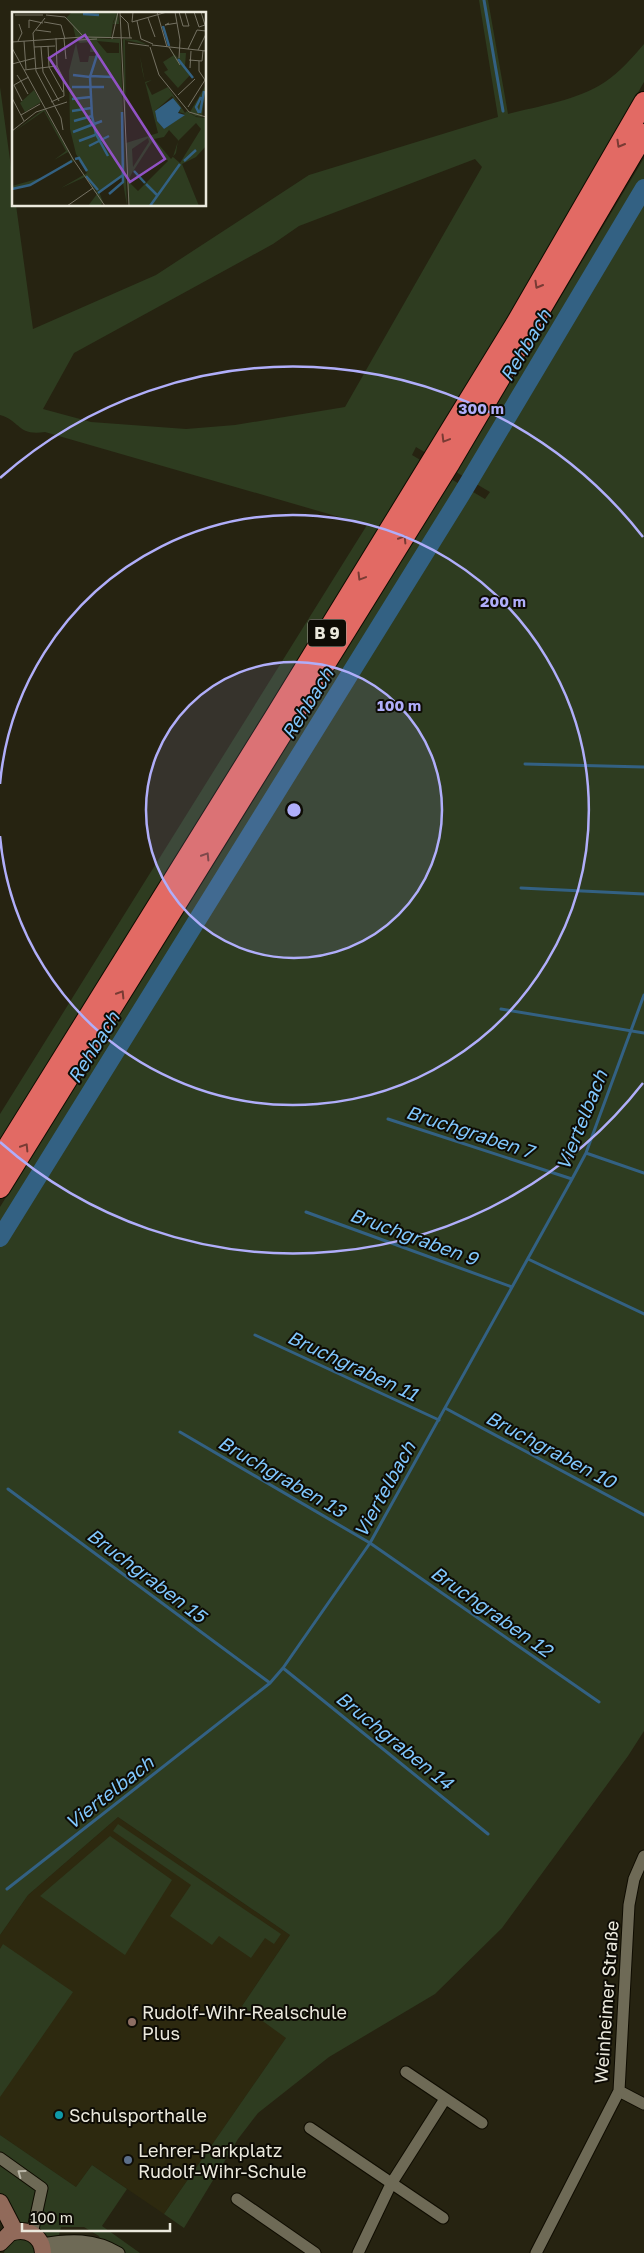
<svg xmlns="http://www.w3.org/2000/svg" width="644" height="2253" font-family="'Golos Text',sans-serif">
<rect width="100%" height="100%" fill="#262311"/>
<!-- built -->
<path fill="#2d290f" d="M118 1817 290 1935 242 2006 287 2037 164 2214 92 2165 76 2187 0 2135V1935L28 1895Z"/>
<!-- green -->
<path fill="#2e3c20" fill-rule="evenodd" d="M479 0H488L508 114C539 106 578 100 605 82 620 72 632 58 644 44V82L537 268 426 453 416 447 412 455 422 461 0 1142V1114L367 525 45 432C17 436 21 421 0 415V87L14 189V205H16L33 329 156 275 309 175 498 117ZM475 159 482 167 345 407 235 425 186 429 91 422 43 409 74 353 273 244 299 226Z
M644 158V1731L628 1756 502 1928 435 1994 329 2057 258 2113 238 2139 184 2228 164 2214 286 2038 242 2006 290 1935 118 1817 28 1895 0 1935V1207L451 479 485 499 490 492 456 472Z
M118 1824 281 1934 274 1944 265 1938 251 1958 219 1936 212 1945 170 1916 191 1885 113 1831Z
M110 1836 172 1880 125 1955 40 1896Z
M3 1944 73 1992 0 2097V1949Z
M0 2135 76 2187 92 2165 127 2189 102 2226 140 2253H124L101 2241 99 2236 84 2227H61L58 2239C37 2240 7 2218 0 2198 0 2190 0 2147 0 2135Z
M15 2238 32 2241 37 2253H4L7 2243Z"/>
<g fill="none" stroke-linecap="round" stroke-linejoin="round">
<!-- stream -->
<path stroke="#336183" stroke-width="3" d="M484 0 503 111
M525 764 644 767
M521 888 644 894
M501 1009 644 1033
M388 1119 572 1179
M586 1153 644 1173
M306 1212 512 1287
M528 1259 644 1314
M255 1335 439 1420
M445 1408 644 1515
M180 1432 370 1543 599 1702
M8 1489 270 1683
M283 1668 488 1834
M7 1889 270 1683 283 1668 370 1543 572 1179 586 1153 644 995"/>
<!-- river -->
<path stroke="#336183" stroke-width="18" d="M0 1238 461 495 644 188"/>
<!-- street casing -->
<g stroke="#0f0c00" stroke-width="13">
<path id="street" d="M406 2072 482 2123
M619 2091 644 2104
M310 2128 443 2218
M0 2158 42 2188 32 2234
M237 2199 315 2253
M41 2244C70 2239 94 2238 119 2253
M51 2253 78 2249 102 2253
M358 2253 391 2184 445 2099
M536 2253 619 2091 629 1905 634 1879 644 1856"/>
</g>
<!-- secondary casing -->
<g stroke="#0f0c00" stroke-width="18">
<path id="secondary" d="M0 2202 15 2231
M0 2243 10 2233C26 2227 42 2235 43 2253"/>
</g>
<!-- highway casing -->
<g stroke="#0f0c00" stroke-width="22">
<path id="highway" d="M0 1159 274 718 515 325 644 102
M0 1188 450 463 644 134"/>
</g>
<!-- street -->
<use href="#street" stroke="#6e6a56" stroke-width="11"/>
<!-- secondary -->
<use href="#secondary" stroke="#916a5a" stroke-width="16"/>
<!-- highway -->
<use href="#highway" stroke="#e26a64" stroke-width="20"/>
</g>
<!-- one-way arrows -->
<defs><path id="oneway-chevron" d="M-2-3.5L2.5 0L-2 3.5" fill="none" stroke-width="1.6" stroke-linecap="round" stroke-linejoin="round" transform="scale(1.25)"/></defs>
<g stroke="#783b34">
<use href="#oneway-chevron" transform="translate(620 144) rotate(120)"/>
<use href="#oneway-chevron" transform="translate(538 285) rotate(120)"/>
<use href="#oneway-chevron" transform="translate(445 439) rotate(121)"/>
<use href="#oneway-chevron" transform="translate(403 539) rotate(-58)"/>
<use href="#oneway-chevron" transform="translate(361 577) rotate(121)"/>
<use href="#oneway-chevron" transform="translate(206 856) rotate(-58)"/>
<use href="#oneway-chevron" transform="translate(121 994) rotate(-58)"/>
<use href="#oneway-chevron" transform="translate(25 1147) rotate(-58)"/>
</g>
<use stroke="#b9b6a7" href="#oneway-chevron" transform="translate(21 2173) rotate(-144)"/>
<!-- distance rings -->
<circle cx="294" cy="810" r="148" fill="#b0aefa" fill-opacity=".12"/>
<g fill="none" stroke="#b0aefa" stroke-width="2.5">
<circle cx="294" cy="810" r="148"/>
<path d="M0 784A295 295 0 1 1 0 836"/>
<path d="M643 1083A443 443 0 0 1 0 1142M0 478A443 443 0 0 1 643 537"/>
</g>
<!-- markers -->
<circle fill="#8d6e63" stroke="#0e0c05" stroke-width="2" cx="132" cy="2022" r="5"/>
<circle fill="#0f9aa8" stroke="#0e0c05" stroke-width="2" cx="59" cy="2115" r="5"/>
<circle fill="#5c6f8a" stroke="#0e0c05" stroke-width="2" cx="128" cy="2160" r="5"/>
<g text-anchor="middle" dominant-baseline="central" stroke-width="4" stroke-linejoin="round" paint-order="stroke">
<!-- shield labels -->
<rect fill="#0e0c05" stroke="#a9a79c" stroke-width="1" x="308" y="619.5" width="38" height="27" rx="4"/>
<g font-size="16" font-weight="bold" fill="#ebe9dd">
<text x="327" y="633">B 9</text>
</g>
<!-- street labels -->
<g font-size="18" fill="#ebe9dd" stroke="#0e0c05">
<text transform="translate(606 2002) rotate(-86)">Weinheimer Straße</text>
</g>
<!-- poi labels -->
<g font-size="18" fill="#ebe9dd" stroke="#0e0c05" text-anchor="start">
<text x="142" y="2012">Rudolf-Wihr-Realschule<tspan x="142" dy="21">Plus</tspan></text>
<text x="69" y="2115">Schulsporthalle</text>
<text x="138" y="2150">Lehrer-Parkplatz<tspan x="138" dy="21">Rudolf-Wihr-Schule</tspan></text>
</g>
<!-- water labels -->
<g font-size="19" font-style="italic" fill="#80c7fd" stroke="#0e0c05">
<text transform="translate(525 345) rotate(-59)">Rehbach</text>
<text transform="translate(307 703) rotate(-58)">Rehbach</text>
<text transform="translate(93 1047) rotate(-58)">Rehbach</text>
<text transform="translate(581 1120) rotate(-68)">Viertelbach</text>
<text transform="translate(470 1131) rotate(18)">Bruchgraben 7</text>
<text transform="translate(414 1236) rotate(20)">Bruchgraben 9</text>
<text transform="translate(353 1365) rotate(25)">Bruchgraben 11</text>
<text transform="translate(551 1449) rotate(28)">Bruchgraben 10</text>
<text transform="translate(282 1476) rotate(30)">Bruchgraben 13</text>
<text transform="translate(384 1489) rotate(-61)">Viertelbach</text>
<text transform="translate(147 1575) rotate(37)">Bruchgraben 15</text>
<text transform="translate(492 1611) rotate(35)">Bruchgraben 12</text>
<text transform="translate(395 1740) rotate(39)">Bruchgraben 14</text>
<text transform="translate(109 1792) rotate(-38)">Viertelbach</text>
</g>
</g>
<!-- overview -->
<g transform="translate(12 12)">
<rect width="194" height="194" fill="#262311"/>
<path d="M60 0H106L107 12H101L105 1 101 10 99 26 80 27 71 22 79 27H108L115 194 110 165 87 180 91 190 88 194H76L85 182 81 178 85 180 73 165 49 176 75 161 64 142 58 117 57 59 64 31 68 50H76L77 44H84V40H78L79 30 68 31 64 28 71 25 64 27 61 14 54 6ZM85 29 107 31V41H95ZM111 27 125 28 136 33 113 28 114 131 146 121 130 58 128 44 133 70 140 68 134 71 140 83 156 75 173 101 175 99 184 105 194 106V134L184 145 170 152 187 194H117L114 151ZM160 84 169 96 167 100 173 102 152 117 145 109 143 99ZM184 111 189 117 168 151 161 145 166 129ZM157 118 166 128 164 141 159 147 142 127 152 125ZM136 126 137 130 121 155 120 137ZM140 130 156 149 134 171 122 158ZM121 159 133 172 126 179 116 169ZM157 37 167 47 168 41H174L173 54 179 62 166 76 152 60 156 58 151 50 162 43ZM194 73 190 105 183 104 178 100ZM22 78 29 90 13 100 8 91ZM32 97 62 149 18 173 0 177V174L32 165 60 147 56 140 42 148 54 139 32 99 0 121Z" fill="#2e3c20" fill-rule="evenodd"/>
<path d="M161 86 169 96 166 101 173 103 152 117 145 109 143 99Z" fill="#336183"/>
<path fill="none" stroke="#336183" stroke-width="2.5" d="M71 2 87 3M151 14 157 34M85 43 78 65 80 104 84 122 96 144M166 47 181 66M61 63 78 65M78 64 100 65M60 75H92M60 87 79 85M60 99 79 96M187 101 184 95 189 85M188 101 192 79M62 109 80 104M61 120 90 109M67 129 83 123M77 134 97 124M63 147 67 146 75 159M172 149 184 138M122 159 133 171M74 164 86 178M134 172 145 183M0 177 18 173 60 149M86 181 111 163M97 182 111 170 110 100M138 194 168 152"/>
<path fill="none" stroke="#757263" stroke-width="1" d="M108 0 117 194M121 0 120 10 155 0M145 0 155 35M163 0 168 28 167 46M167 0 171 14H177L173 0M182 0 187 15 193 13 189 0M3 3H31M34 3 53 5 70 23M108 3 116 11 118 26M33 6 21 21 24 59 49 106 51 118M136 6 143 25M125 9 129 27 141 32M32 10 49 13 53 27M157 11 153 13 165 11M17 16V8L31 11M24 18 39 20M73 25 120 26M52 27 54 47M100 27 106 0M67 28 85 27M6 29 10 21 7 12M12 29 14 57M0 30 71 25M116 31 137 34M140 33 194 39M36 34 37 55 51 80M22 35 43 34M29 35 31 60 47 89M138 35 147 63 177 100 194 105M157 35 168 53M0 36 61 147 93 194M176 37 185 18 194 19M186 38 194 22M177 48 190 49 191 39M187 49V59L193 68M0 52 23 46M178 56 179 39M12 58 45 54M5 63 9 69 17 65M166 83 183 67M0 86 12 109M10 89 2 73 9 69 16 82M39 90 52 84 51 66 45 54 44 26M176 95 193 68M9 103 28 92M0 119 24 100 55 90M55 194 81 176"/>
<path fill="#9152c5" fill-opacity="0.15" stroke="#9152c5" stroke-width="2.5" d="M73 23 153 147 118 170 37 46Z"/>
<rect width="194" height="194" fill="none" stroke="#ebe9dd" stroke-width="2.5"/>
</g>
<circle cx="294" cy="810" r="8" fill="#b0aefa" stroke="#0e0c05" stroke-width="2.5"/>
<g font-size="15" text-anchor="middle" font-weight="bold" fill="#b0aefa" stroke="#0e0c05" stroke-width="4" stroke-linejoin="round" paint-order="stroke">
<text x="481" y="414">300 m</text>
<text x="503" y="607">200 m</text>
<text x="399" y="711">100 m</text>
</g>
<!-- scale -->
<path d="M22 2223v8h148v-8" fill="none" stroke="#ebe9dd" stroke-width="2.5"/>
<text x="30" y="2223" font-size="15" fill="#ebe9dd" stroke="#0e0c05" stroke-width="4" paint-order="stroke">100 m</text>
</svg>
